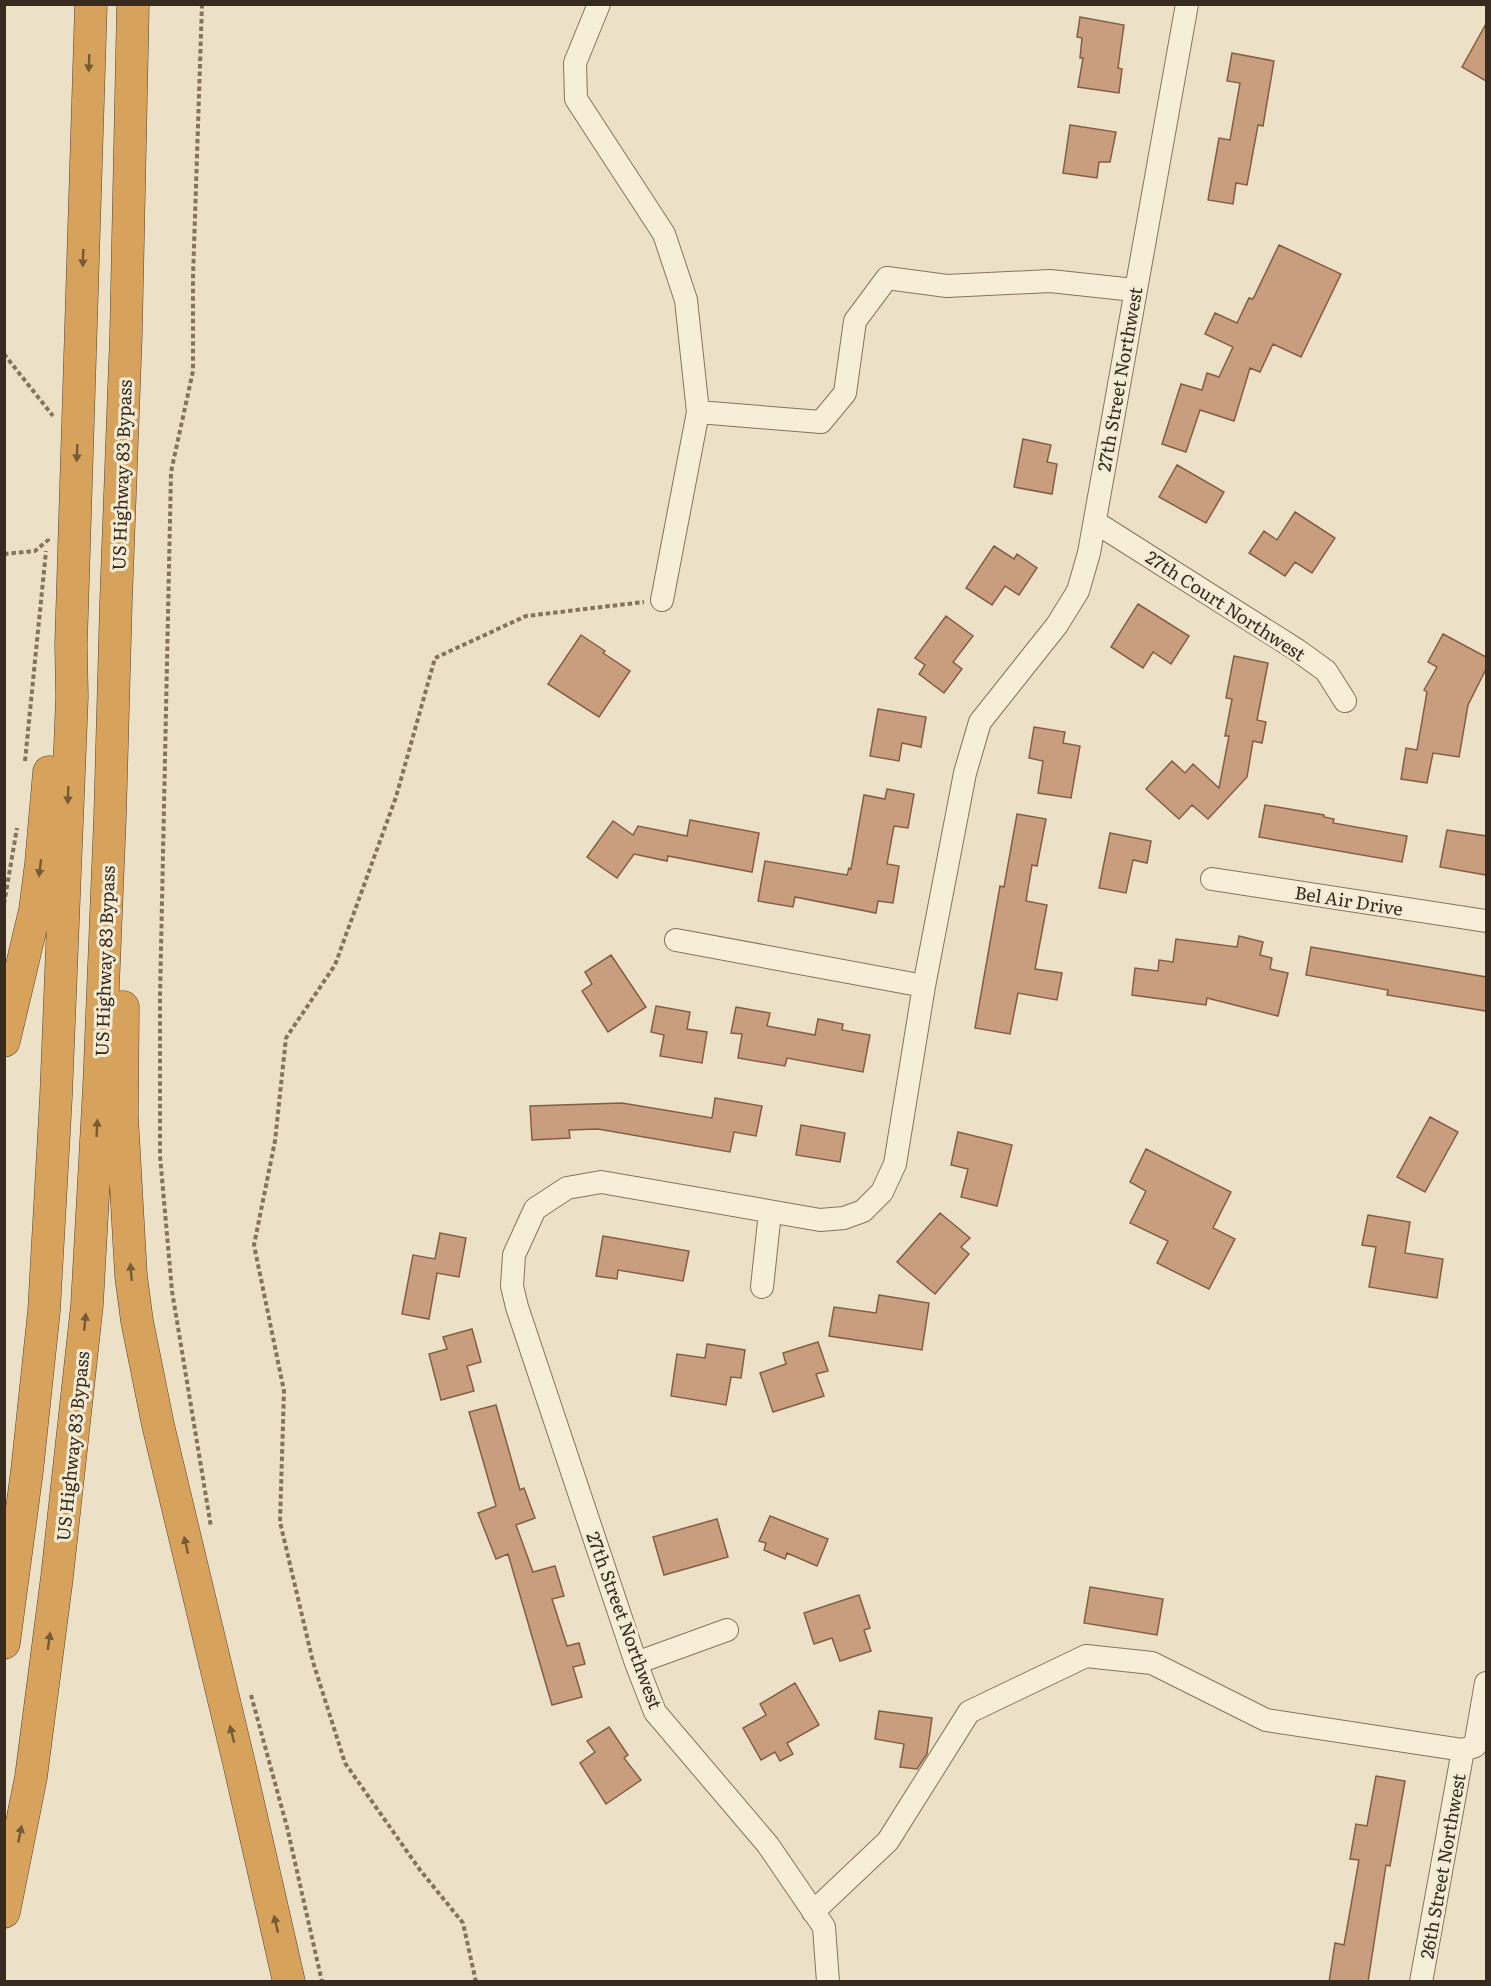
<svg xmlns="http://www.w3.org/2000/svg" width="1491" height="1986" font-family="Literata,serif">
<rect width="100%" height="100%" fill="#ece1c6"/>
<!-- building -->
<path fill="#c89e7e" stroke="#845e44" stroke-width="1.5" d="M1080 17 1124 25 1118 68 1122 69 1119 93 1078 87 1083 58H1080L1082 38 1077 37Z
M1486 24V81L1462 67Z
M1232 53 1274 61 1263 126 1258 125 1247 185 1236 183 1233 204 1208 200 1219 138 1230 140 1240 83 1227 81Z
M1070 125 1116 132 1110 162H1099L1097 178 1063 173Z
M1279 245 1341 274 1301 357 1273 344 1260 372 1250 368 1234 421 1200 410 1186 452 1162 444 1181 384 1202 390 1207 373 1219 377 1233 347 1205 334 1215 313 1237 323 1249 298 1253 299Z
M1023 439 1051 445 1047 462 1057 464 1052 494 1014 487Z
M1177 465 1224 492 1206 523 1159 497Z
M1295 512 1335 538 1312 573 1295 562 1285 576 1249 553 1264 531 1277 540Z
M994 546 1014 559 1017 554 1037 568 1019 595 1005 586 992 605 966 588Z
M1138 604 1189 636 1171 664 1153 652 1143 668 1111 647Z
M946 616 973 636 953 662 962 669 944 693 919 674 925 665 915 658Z
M1443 634 1486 657V669L1468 705 1459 757 1433 753 1427 783 1401 779 1406 748 1417 750 1427 692 1424 690 1437 667 1428 662Z
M581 635 605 651 603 653 630 671 599 717 548 684Z
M1234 656 1268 663 1257 720 1266 722 1262 743 1253 741 1247 777 1208 819 1192 805 1179 819 1146 789 1172 761 1185 773 1193 764 1219 788 1229 736H1225L1232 699 1226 698Z
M878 709 926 717 921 747 902 743 899 761 870 756Z
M1034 727 1065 732 1063 743 1080 746 1071 798 1038 793 1043 761 1029 758Z
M887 789 914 794 908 828 894 826 887 864 899 866 893 903 878 901 876 913 795 897 793 907 758 901 765 861 847 875 849 868 851 869 864 795 885 799Z
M1265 805 1324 815V817L1334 819 1333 823 1407 836 1402 862 1259 837Z
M1017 814 1046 819 1037 866 1032 865 1026 901 1047 905 1035 969 1062 973 1057 1000 1018 993 1010 1034 975 1028 1000 886 1004 887Z
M690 820 759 833 752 872 668 856 667 861 634 854 617 878 587 857 613 821 633 835 638 826 687 836Z
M1447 830 1486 836V875L1440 867Z
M1110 833 1151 841 1147 863 1133 860 1126 893 1099 888Z
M1239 936 1263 942 1260 955 1272 958 1270 969 1288 973 1278 1016 1207 998 1206 1005 1132 995 1135 968 1158 971 1159 960 1173 962 1176 939 1237 947Z
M1311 947 1486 977V1011L1387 995 1388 990 1306 975Z
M611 955 646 1007 608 1032 582 991 592 984 585 972Z
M656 1006 690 1012 687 1029 707 1032 702 1063 660 1056 664 1035 651 1032Z
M736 1007 770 1013 767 1026 815 1035 818 1019 843 1024 842 1030 870 1035 863 1072 787 1058 785 1066 738 1058 742 1034 731 1033Z
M715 1098 762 1106 756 1136 734 1132 730 1152 598 1129 569 1130 570 1138 532 1140 530 1106 622 1103 712 1118Z
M1430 1117 1458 1132 1425 1192 1397 1177Z
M801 1125 845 1133 840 1162 796 1155Z
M958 1132 1012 1145 997 1206 961 1197 968 1169 951 1165Z
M1146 1149 1231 1192 1213 1228 1235 1239 1209 1289 1157 1263 1168 1241 1130 1223 1146 1191 1130 1182Z
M940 1213 970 1238 961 1247 969 1254 935 1294 897 1262Z
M1368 1215 1410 1222 1405 1253 1443 1259 1437 1298 1369 1287 1376 1247 1362 1245Z
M440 1233 466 1238 459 1277 437 1273 429 1319 402 1314 413 1255 435 1259Z
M603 1236 689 1251 683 1281 618 1270 617 1279 596 1276Z
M879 1295 929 1303 922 1350 829 1336 834 1307 876 1313Z
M472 1329 481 1362 467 1366 474 1391 441 1400 429 1354 447 1349 443 1337Z
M818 1342 828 1371 816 1374 824 1396 773 1412 760 1373 786 1364 783 1353Z
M707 1344 745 1350 741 1378 731 1377 726 1405 671 1396 677 1354 705 1358Z
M496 1405 520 1490 524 1488 535 1518 516 1525 533 1572 555 1566 564 1596 552 1599 567 1646 579 1643 585 1664 573 1667 582 1697 552 1705 508 1554 496 1559 478 1513 496 1506 469 1412Z
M770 1516 828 1539 817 1566 787 1553 785 1559 764 1550 766 1543 759 1541Z
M717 1519 728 1557 664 1575 653 1537Z
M1090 1587 1163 1599 1157 1635 1084 1623Z
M859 1595 870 1628 864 1630 871 1651 840 1661 832 1638 814 1644 804 1613Z
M795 1683 819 1725 787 1743 793 1754 780 1761 775 1752 761 1760 743 1728 766 1715 760 1704Z
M879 1711 932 1718 927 1754 917 1769 900 1767 904 1744 875 1739Z
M609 1727 628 1755 624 1758 641 1780 606 1804 580 1763 595 1752 587 1741Z
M1376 1776 1405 1781 1390 1866 1386 1865 1368 1982H1329L1335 1943 1344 1945 1359 1860 1350 1859 1356 1824 1367 1826Z"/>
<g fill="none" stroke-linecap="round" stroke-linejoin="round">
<!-- minor casing -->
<g stroke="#86735d" stroke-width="24">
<path id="minor" d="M599 4 575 63 576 99 664 234 686 300 698 412
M1095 522 1297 650 1326 671 1345 701
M662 600 698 412 821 422 845 393 855 321 887 278 947 286 1050 281 1134 290
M1212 879 1486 921
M676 940 924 986
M762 1287 770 1212
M636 1663 727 1630
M813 1912 888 1841 969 1712 1086 1656 1152 1663 1266 1720 1463 1750 1475 1746 1486 1683
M828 1982 824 1927 768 1845 655 1712 636 1663 517 1307 512 1286 514 1255 535 1209 567 1188 601 1182 820 1220 844 1218 863 1211 882 1192 895 1164 924 986 965 773 980 722 1057 625 1078 591 1089 553 1187 4
M1421 1982 1463 1750"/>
</g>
<!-- highway casing -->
<g stroke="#544230" stroke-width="33">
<path id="highway" d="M123 1007 122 1116 131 1276 137 1321 158 1425 239 1763 289 1982
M4 1041 35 910 41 863 49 772
M4 1643 27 1471 44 1311 56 1097 72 697 71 645 91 4
M4 1912 31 1777 57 1577 87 1305 99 1087 110 817 116 601 126 334 133 4"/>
</g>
<!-- path -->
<path stroke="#86735d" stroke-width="4" stroke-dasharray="4.5 3" stroke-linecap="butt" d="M202 4 193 277V371L171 472 160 997V1156L172 1291 211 1527
M4 354 53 416
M4 554 35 551 48 540V537
M25 761 46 551
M4 904 17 828
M251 1695 287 1827 322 1982
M476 1982 463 1923 420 1870 345 1763 313 1662 280 1522 284 1391 254 1245 275 1141 286 1038 335 965 396 797 435 658 526 616 644 602"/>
<!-- minor -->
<use href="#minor" stroke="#f7eed8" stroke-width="22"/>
<!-- highway -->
<use href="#highway" stroke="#d6a25c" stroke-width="32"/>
</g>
<!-- one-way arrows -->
<defs><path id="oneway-solid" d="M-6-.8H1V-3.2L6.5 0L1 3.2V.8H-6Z" transform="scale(1.5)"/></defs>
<g fill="#775b37">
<use href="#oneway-solid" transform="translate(89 63) rotate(92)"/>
<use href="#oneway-solid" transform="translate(83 258) rotate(92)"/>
<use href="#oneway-solid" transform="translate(77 453) rotate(92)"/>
<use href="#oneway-solid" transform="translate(68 795) rotate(92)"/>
<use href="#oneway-solid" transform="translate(40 868) rotate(97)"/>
<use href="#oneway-solid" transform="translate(97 1128) rotate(-87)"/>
<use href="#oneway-solid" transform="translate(131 1272) rotate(-95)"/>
<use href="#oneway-solid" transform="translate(85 1322) rotate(-84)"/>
<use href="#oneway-solid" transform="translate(186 1545) rotate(-103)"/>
<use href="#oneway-solid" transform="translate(49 1641) rotate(-82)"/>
<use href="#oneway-solid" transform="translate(232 1734) rotate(-104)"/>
<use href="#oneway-solid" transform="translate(20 1834) rotate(-79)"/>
<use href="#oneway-solid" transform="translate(276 1924) rotate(-103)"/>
</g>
<g text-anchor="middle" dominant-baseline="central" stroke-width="6" stroke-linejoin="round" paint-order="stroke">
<!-- street labels -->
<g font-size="18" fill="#372b1f" stroke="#f4ebd5">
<text transform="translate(1119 379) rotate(-80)">27th Street Northwest</text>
<text transform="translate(121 475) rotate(-88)">US Highway 83 Bypass</text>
<text transform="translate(1226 605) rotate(33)">27th Court Northwest</text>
<text transform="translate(1349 900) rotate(9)">Bel Air Drive</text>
<text transform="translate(104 961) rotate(-88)">US Highway 83 Bypass</text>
<text transform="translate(72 1446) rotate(-84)">US Highway 83 Bypass</text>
<text transform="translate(625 1620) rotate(70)">27th Street Northwest</text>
<text transform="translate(1442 1866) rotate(-80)">26th Street Northwest</text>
</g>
</g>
<!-- border -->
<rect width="1491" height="1986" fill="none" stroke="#372b1f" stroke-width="12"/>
</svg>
